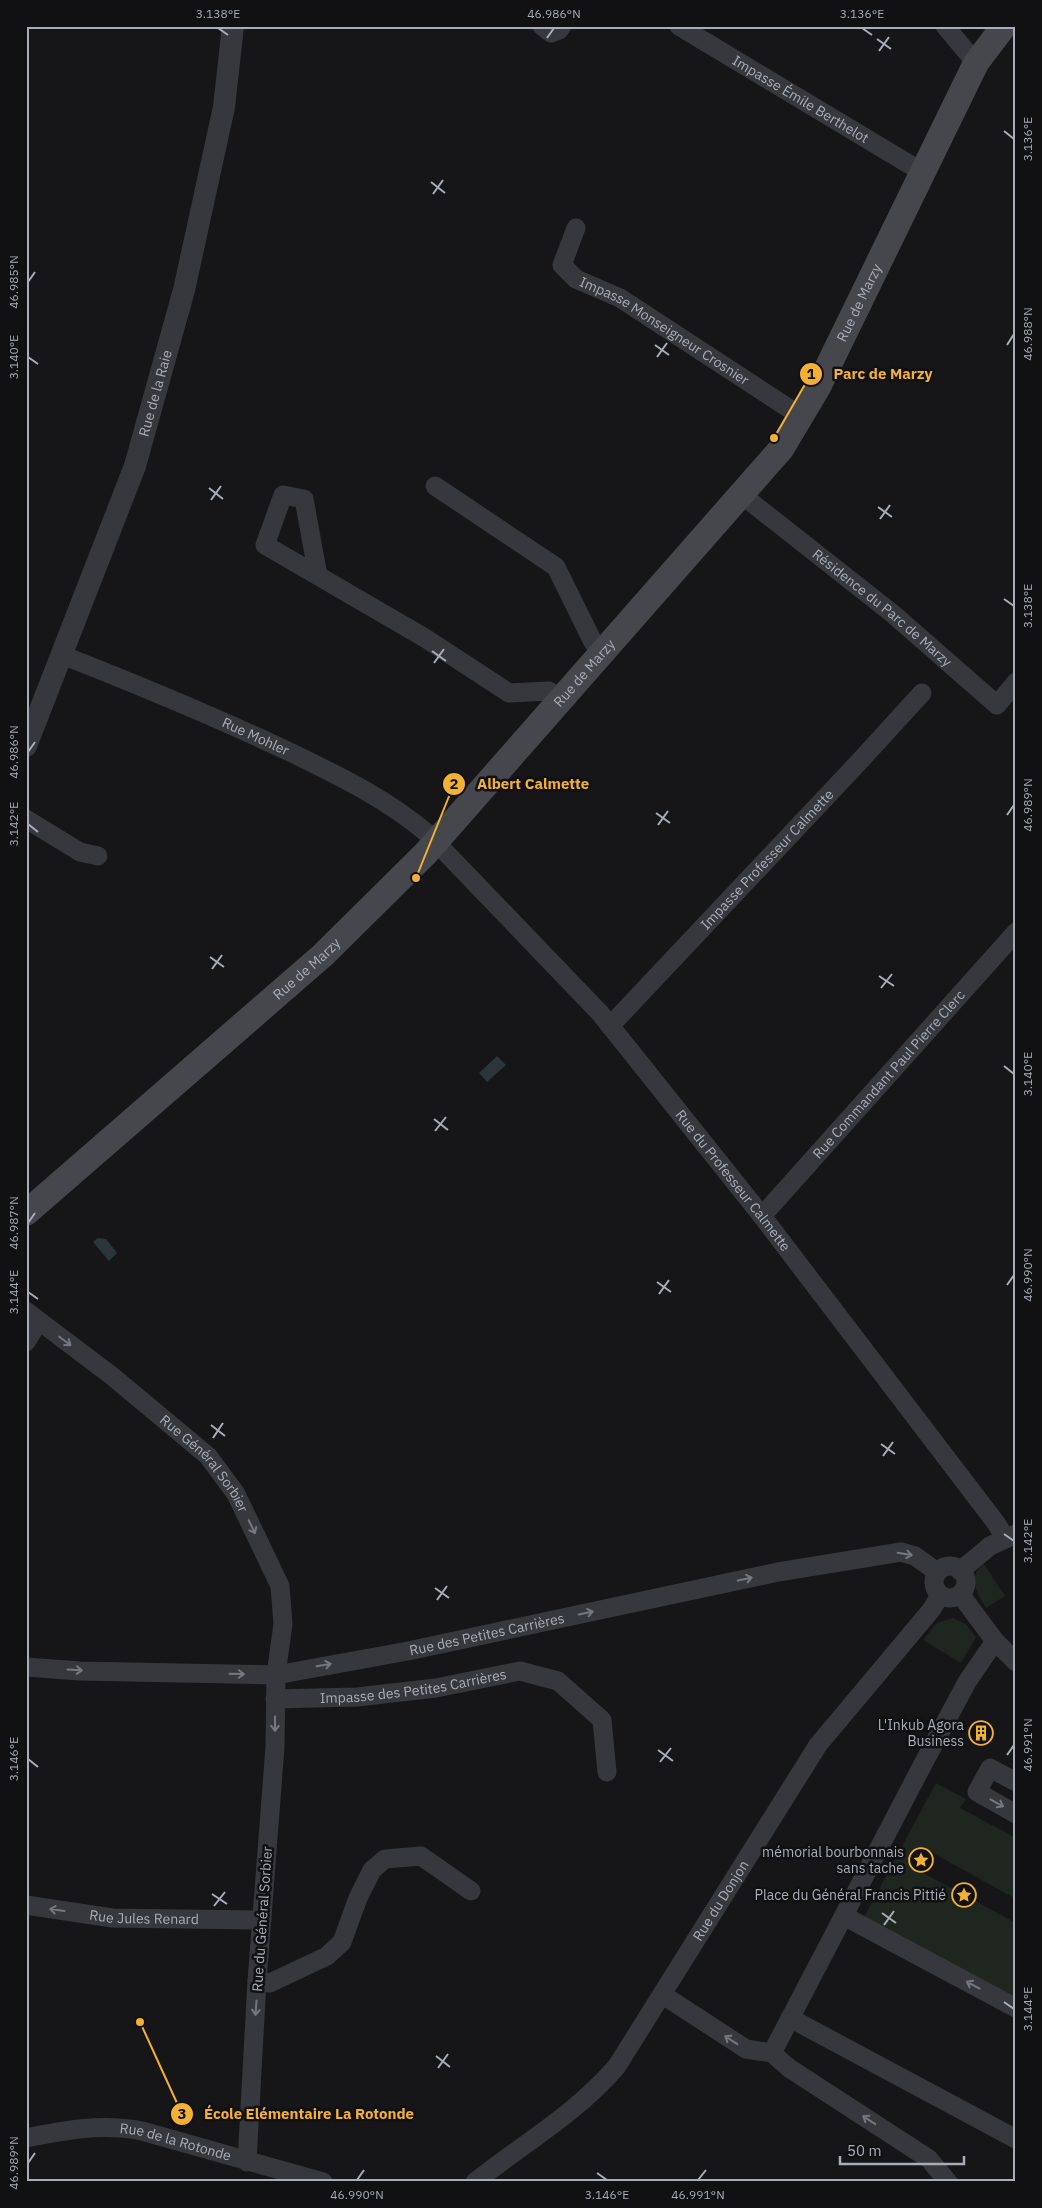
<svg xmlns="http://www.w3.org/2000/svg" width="1042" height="2208" font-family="'IBM Plex Sans',sans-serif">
<rect width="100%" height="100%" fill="#161618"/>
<!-- green -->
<path fill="#1e261f" d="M984 1564 1005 1596 986 1608C977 1594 966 1576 984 1564Z
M953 1618 966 1624 976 1637 961 1663 923 1640 937 1623Z
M936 1783 966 1799 960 1808 1016 1838V1899L922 1847 912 1867 1016 1923V2008L864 1917Z"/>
<!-- water -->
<path fill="#2c353c" d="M497 1056 506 1065 487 1082 479 1073Z
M98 1238 106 1239 117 1253 109 1261 93 1242Z"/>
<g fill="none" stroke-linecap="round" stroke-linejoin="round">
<!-- minor -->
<g stroke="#37383d" stroke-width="19">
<path d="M542 26 551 33 559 30 562 26"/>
<path id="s1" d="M679 26 922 172"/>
<path d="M945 26 976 63"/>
<path id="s2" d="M576 228 562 265 576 279 620 298 802 417"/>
<path d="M435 486 556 567 593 642 604 653"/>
<path id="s3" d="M742 495 893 614 997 705 1016 682"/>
<path d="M318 576 304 499 283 495 265 545 425 638 509 693 549 691 562 699"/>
<path id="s4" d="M62 655C141 686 218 718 294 754 341 777 387 799 428 834L600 1013 762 1216 996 1523 1006 1539"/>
<path d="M26 819 80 852 98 856"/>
<path id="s5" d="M610 1026 858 763 922 693"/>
<path id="s6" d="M762 1216 1016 932"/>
<path id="s7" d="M26 1311 112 1376 208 1456 236 1494 280 1586 283 1624 276 1675 275 1747 257 1981 247 2162"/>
<path d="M26 1342 39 1321"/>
<circle cx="950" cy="1582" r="16"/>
<path d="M960 1571 990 1546 1016 1534"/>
<path d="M960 1594 995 1641 1016 1662"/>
<path id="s8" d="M26 1667 80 1671 276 1675 408 1651 778 1572 901 1552 915 1556 937 1572"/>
<path id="s9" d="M275 1699 357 1697 436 1688 520 1671 558 1681 602 1720 607 1772"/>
<path d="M1016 1782 990 1768 977 1792 1016 1814"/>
<path id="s10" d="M26 1905 112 1918 262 1920"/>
<path d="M844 1916 1016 2008"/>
<path d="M257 1981 270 1983 327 1956 342 1942 358 1898 372 1870 385 1859 421 1856 471 1891"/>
<path d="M663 1995 746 2049 772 2053 789 2068 929 2159 948 2182"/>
<path d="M790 2018 1016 2139"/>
<path d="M772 2053 923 1764 967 1682 995 1641"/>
<path id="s11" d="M26 2138C66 2130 102 2123 142 2131L323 2182"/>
<path id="s12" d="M475 2182C524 2143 576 2114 617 2066L818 1745 932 1609 940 1595"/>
</g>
<!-- tertiary -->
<path stroke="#37383d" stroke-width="22" id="s13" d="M26 746 135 466 184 290 224 107 233 26"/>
<!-- secondary -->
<path stroke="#45474d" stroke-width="26" id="s14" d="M26 1213 323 955 426 853 781 449 818 387 976 63 1004 26"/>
</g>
<!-- one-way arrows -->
<defs><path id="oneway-shaft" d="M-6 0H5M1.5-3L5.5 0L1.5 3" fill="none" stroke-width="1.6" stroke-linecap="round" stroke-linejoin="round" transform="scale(1.25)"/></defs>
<g stroke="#757881">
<use href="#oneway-shaft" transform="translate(65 1341) rotate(37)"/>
<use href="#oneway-shaft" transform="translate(252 1527) rotate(64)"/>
<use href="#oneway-shaft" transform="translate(905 1554) rotate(10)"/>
<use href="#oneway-shaft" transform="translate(745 1579) rotate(-12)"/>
<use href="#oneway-shaft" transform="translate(586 1613) rotate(-12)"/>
<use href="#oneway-shaft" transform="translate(324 1665) rotate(-10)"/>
<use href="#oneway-shaft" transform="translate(75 1670) rotate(3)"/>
<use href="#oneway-shaft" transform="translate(237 1674) rotate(1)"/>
<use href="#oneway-shaft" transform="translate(275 1724) rotate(90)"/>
<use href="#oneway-shaft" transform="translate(997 1803) rotate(29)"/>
<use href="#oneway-shaft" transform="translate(57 1910) rotate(-172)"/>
<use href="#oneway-shaft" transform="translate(973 1985) rotate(-152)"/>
<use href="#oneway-shaft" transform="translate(256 2008) rotate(94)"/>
<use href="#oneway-shaft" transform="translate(731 2040) rotate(-147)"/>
<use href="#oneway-shaft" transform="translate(869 2120) rotate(-147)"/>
</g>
<!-- ticks -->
<path fill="none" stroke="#a8adb8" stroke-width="2" d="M218 28 228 35M862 28 872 35M547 38 554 28M877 39 891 49M879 51 889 37M1004 131 1014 139M431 182 445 193M433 194 443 180M28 282 35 272M655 345 669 355M1007 345 1014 334M28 357 38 364M657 357 667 343M209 488 223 499M211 500 221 486M878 507 892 517M880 519 890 505M1004 599 1014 606M432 651 446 661M434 663 444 649M28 752 35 742M656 813 670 823M1007 815 1014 805M28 824 38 832M658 825 668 811M210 957 224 967M212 969 222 955M879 976 894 986M881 988 892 974M1004 1066 1014 1074M434 1119 448 1130M435 1131 446 1117M28 1223 35 1213M657 1282 671 1292M1007 1285 1014 1275M28 1292 38 1299M659 1294 669 1280M211 1425 225 1436M213 1438 223 1423M881 1444 895 1454M883 1456 893 1442M1004 1534 1014 1541M435 1588 449 1598M437 1600 447 1586M658 1750 673 1761M1007 1755 1014 1745M28 1759 38 1767M660 1762 671 1748M212 1894 227 1904M214 1906 225 1892M882 1913 896 1923M884 1925 894 1911M1004 2002 1014 2009M436 2056 450 2067M438 2068 448 2054M28 2163 35 2153M597 2173 607 2180M357 2180 364 2170M698 2180 706 2170"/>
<!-- icons -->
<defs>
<g id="building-ring" transform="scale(1.25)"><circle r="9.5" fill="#111113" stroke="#f2b134" stroke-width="1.5"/><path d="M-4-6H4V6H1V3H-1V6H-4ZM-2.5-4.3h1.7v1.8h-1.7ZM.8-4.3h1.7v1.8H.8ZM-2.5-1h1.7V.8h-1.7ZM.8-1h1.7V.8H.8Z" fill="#f2b134"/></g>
<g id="sight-ring" transform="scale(1.25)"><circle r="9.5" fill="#111113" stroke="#f2b134" stroke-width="1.5"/><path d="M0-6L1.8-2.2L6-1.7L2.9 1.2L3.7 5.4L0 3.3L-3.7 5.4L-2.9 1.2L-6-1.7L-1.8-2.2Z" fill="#f2b134"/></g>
</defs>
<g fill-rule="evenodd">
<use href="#building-ring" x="981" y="1733"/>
<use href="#sight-ring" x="921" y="1860"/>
<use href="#sight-ring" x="964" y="1895"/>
</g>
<g text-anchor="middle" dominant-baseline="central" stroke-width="5" stroke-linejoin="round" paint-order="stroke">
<!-- street labels -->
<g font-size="14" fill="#a8adb8" stroke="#111113">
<text stroke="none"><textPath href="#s1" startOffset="142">Impasse Émile Berthelot</textPath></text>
<text stroke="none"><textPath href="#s14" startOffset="1242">Rue de Marzy</textPath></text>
<text stroke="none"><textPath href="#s2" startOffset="162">Impasse Monseigneur Crosnier</textPath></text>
<text stroke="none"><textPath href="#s13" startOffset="376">Rue de la Raie</textPath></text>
<text stroke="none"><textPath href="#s3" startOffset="180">Résidence du Parc de Marzy</textPath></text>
<text stroke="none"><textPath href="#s14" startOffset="778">Rue de Marzy</textPath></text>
<text stroke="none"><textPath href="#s4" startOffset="210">Rue Mohler</textPath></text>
<text stroke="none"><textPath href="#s5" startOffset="229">Impasse Professeur Calmette</textPath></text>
<text stroke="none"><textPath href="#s14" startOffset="372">Rue de Marzy</textPath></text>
<text stroke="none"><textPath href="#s6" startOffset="190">Rue Commandant Paul Pierre Clerc</textPath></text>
<text stroke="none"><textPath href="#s4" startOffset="871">Rue du Professeur Calmette</textPath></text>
<text stroke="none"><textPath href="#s7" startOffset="236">Rue Général Sorbier</textPath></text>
<text stroke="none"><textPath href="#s8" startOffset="465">Rue des Petites Carrières</textPath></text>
<text stroke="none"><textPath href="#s9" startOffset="139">Impasse des Petites Carrières</textPath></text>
<text stroke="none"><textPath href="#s12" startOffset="379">Rue du Donjon</textPath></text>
<text stroke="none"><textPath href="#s10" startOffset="119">Rue Jules Renard</textPath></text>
<text transform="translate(262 1919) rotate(-86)">Rue du Général Sorbier</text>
<text stroke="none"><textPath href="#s11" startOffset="152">Rue de la Rotonde</textPath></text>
</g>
<!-- poi labels -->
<g font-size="14" fill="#a8adb8" stroke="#111113" text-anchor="end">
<text x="964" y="1725">L'Inkub Agora<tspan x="964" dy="16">Business</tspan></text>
<text x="904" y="1852">mémorial bourbonnais<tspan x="904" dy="16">sans tache</tspan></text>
<text x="946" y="1895">Place du Général Francis Pittié</text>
</g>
</g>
<!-- callouts -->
<path fill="none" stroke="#f2b134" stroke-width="2" d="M774 438L811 374M416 878L454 784M140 2022L182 2114"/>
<g fill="#f2b134" stroke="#111113" stroke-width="2">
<circle cx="774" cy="438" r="5"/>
<circle cx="416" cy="878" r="5"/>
<circle cx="140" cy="2022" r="5"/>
<circle cx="811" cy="374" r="12"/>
<circle cx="454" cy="784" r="12"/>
<circle cx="182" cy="2114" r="12"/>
</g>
<g font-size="15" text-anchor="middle" font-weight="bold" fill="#111">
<text x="811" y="379">1</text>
<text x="454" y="789">2</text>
<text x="182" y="2119">3</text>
</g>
<g font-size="15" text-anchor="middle" font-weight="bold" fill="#f2b134" stroke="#111113" stroke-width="5" stroke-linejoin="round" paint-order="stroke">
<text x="883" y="379">Parc de Marzy</text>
<text x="533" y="789">Albert Calmette</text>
<text x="309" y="2119">École Elémentaire La Rotonde</text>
</g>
<!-- border -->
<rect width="1042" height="2208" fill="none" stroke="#111113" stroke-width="55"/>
<!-- scale -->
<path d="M840 2156v8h124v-8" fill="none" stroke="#a8adb8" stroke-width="2.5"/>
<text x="847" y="2156" font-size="15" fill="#a8adb8" stroke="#111113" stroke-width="4" paint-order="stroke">50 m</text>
<rect x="28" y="28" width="986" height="2152" fill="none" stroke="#a8adb8" stroke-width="2"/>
<g font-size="12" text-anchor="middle" fill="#a8adb8">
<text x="218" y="18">3.138°E</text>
<text x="554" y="18">46.986°N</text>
<text x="862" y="18">3.136°E</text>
<text transform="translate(1028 139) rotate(-90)" y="4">3.136°E</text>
<text transform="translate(14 282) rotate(-90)" y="4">46.985°N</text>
<text transform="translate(1028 334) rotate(-90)" y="4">46.988°N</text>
<text transform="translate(14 357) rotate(-90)" y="4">3.140°E</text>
<text transform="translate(1028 606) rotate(-90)" y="4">3.138°E</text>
<text transform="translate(14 752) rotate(-90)" y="4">46.986°N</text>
<text transform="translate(1028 805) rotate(-90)" y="4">46.989°N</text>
<text transform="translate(14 824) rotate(-90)" y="4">3.142°E</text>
<text transform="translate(1028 1074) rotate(-90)" y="4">3.140°E</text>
<text transform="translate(14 1223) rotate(-90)" y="4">46.987°N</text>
<text transform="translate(1028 1275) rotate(-90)" y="4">46.990°N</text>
<text transform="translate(14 1292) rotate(-90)" y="4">3.144°E</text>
<text transform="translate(1028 1541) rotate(-90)" y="4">3.142°E</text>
<text transform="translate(1028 1745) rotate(-90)" y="4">46.991°N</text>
<text transform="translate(14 1759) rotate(-90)" y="4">3.146°E</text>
<text transform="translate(1028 2009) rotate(-90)" y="4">3.144°E</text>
<text transform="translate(14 2163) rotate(-90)" y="4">46.989°N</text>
<text x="357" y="2199">46.990°N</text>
<text x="607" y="2199">3.146°E</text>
<text x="698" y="2199">46.991°N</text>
</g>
</svg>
